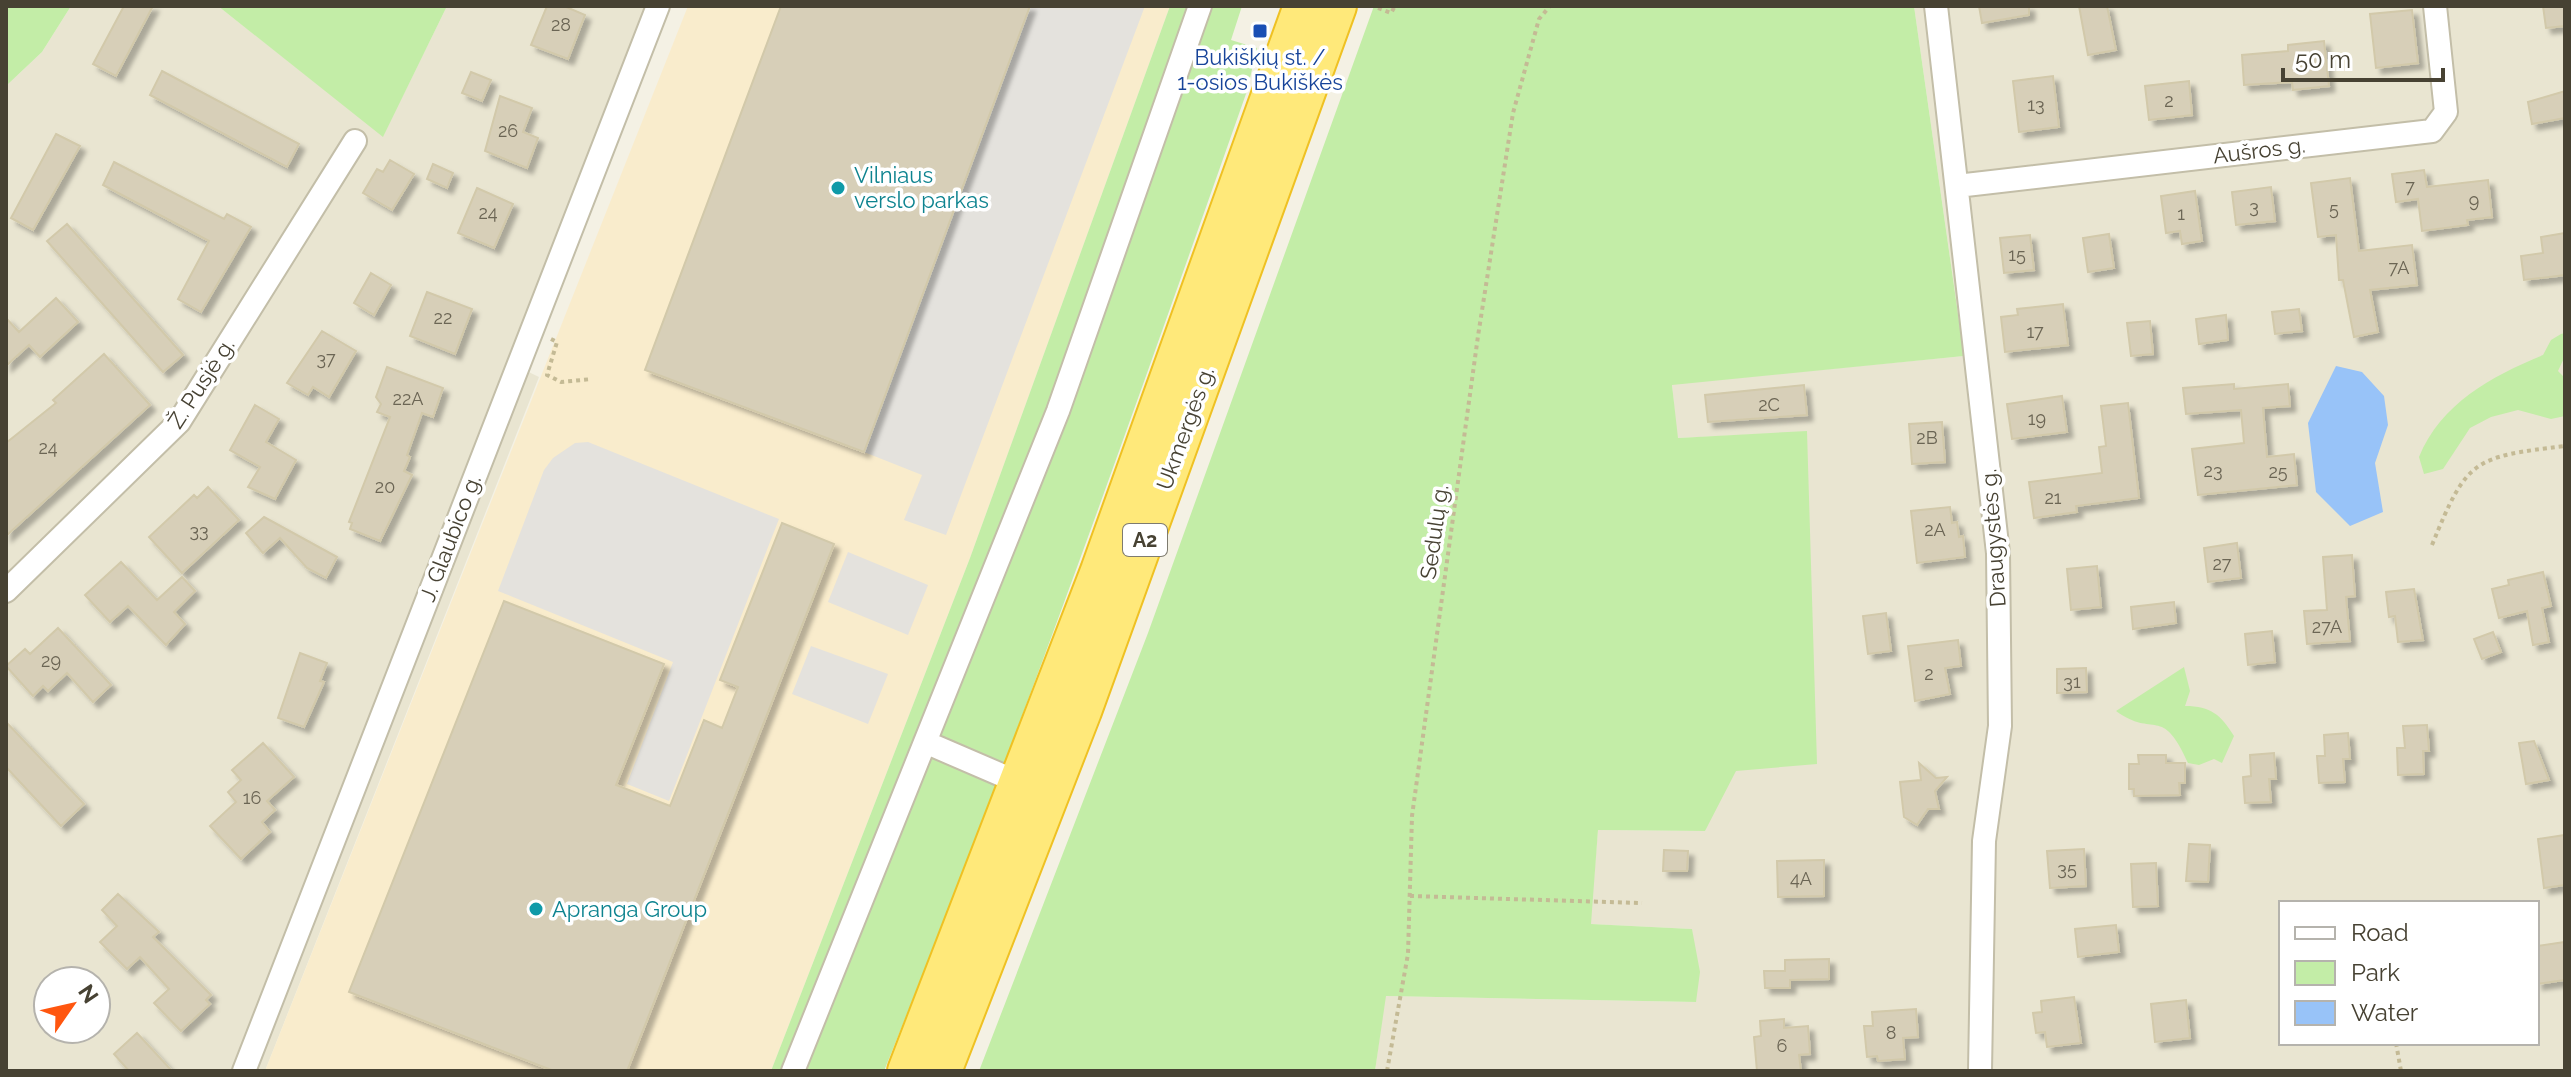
<svg xmlns="http://www.w3.org/2000/svg" width="2571" height="1077" font-family="Raleway,sans-serif">
<defs>
<filter id="shadow"><feDropShadow dx="5.5" dy="5.5" stdDeviation="2" flood-color="#0004"/></filter>
</defs>
<rect width="100%" height="100%" fill="#f4f1e4"/>
<!-- residential -->
<path fill="#e9e5d1" fill-rule="evenodd" d="M71 6H218L383 136 447 6H649L510 363 539 377 265 1071H6V86L42 52ZM48 981H96V1029H48Z
M1914 6H2565V1071H1375L1385 996 1696 1002 1692 929 1590 924 1598 830 1705 831 1807 432 1677 438 1672 384 1964 356ZM2281 903H2537V1043H2281Z"/>
<!-- commercial -->
<path fill="#f9eccc" d="M688 6H1170L970 558 771 1071H265Z"/>
<!-- green -->
<path fill="#c3eda7" d="M6 6H71L42 52 6 86Z
M218 6H447L383 137Z
M1170 6H1242L1231 40 1257 48 1247 91C1131 420 1015 748 884 1071H771L970 558Z
M1374 6H1914L1964 356 1672 385 1678 438 1807 431 1817 764 1736 771 1705 831 1598 830 1591 924 1692 929 1700 972 1696 1002 1386 996 1375 1071H979L1148 633Z
M2561 334 2565 333V356L2558 371 2565 378V416L2551 419 2518 410 2491 417 2470 428 2443 469 2424 474 2419 457C2441 403 2492 376 2543 355L2551 340Z
M2184 667 2190 691 2185 706C2211 706 2221 715 2234 736L2222 763 2214 759 2199 765 2188 763C2162 704 2154 739 2116 711Z"/>
<!-- parking -->
<path fill="#e4e2dd" d="M1030 6H1145L946 535 904 520 922 475 864 452Z
M588 442 779 519 669 801 627 784 673 662 498 591 544 470 553 458 575 443Z
M848 552 928 585 908 635 828 602Z
M811 646 888 674 868 724 792 694Z"/>
<!-- water -->
<path fill="#98c3f8" d="M2336 366 2362 372 2384 396 2388 425 2375 463 2383 512 2350 526 2316 492 2308 423Z"/>
<!-- building -->
<path fill="#d7cfb8" stroke="#d2c9aa" stroke-width="2" filter="url(#shadow)" d="M124 6H153L116 76 93 64Z
M547 6H564L585 15 568 59 531 45Z
M781 6H1030L864 452 645 370Z
M1979 6H2029V15L1982 23Z
M2079 6H2107L2116 50 2088 55Z
M2543 6H2565V26L2546 28Z
M2412 10 2418 63 2376 68 2370 14Z
M2324 41 2329 86 2293 90 2292 82 2244 85 2242 55 2288 51V45Z
M162 71 299 144 287 167 150 95Z
M471 72 491 80 482 101 462 93Z
M2053 76 2059 127 2019 132 2013 81Z
M2189 81 2192 115 2149 120 2145 86Z
M2565 91V118L2532 124 2528 102Z
M500 96 532 108 523 132 538 138 527 168 485 151Z
M56 134 80 146 33 230 11 218Z
M390 160 414 174 392 210 363 193 377 169 383 172Z
M114 162 224 219 227 214 251 227 201 312 178 299 209 241 103 185Z
M433 164 453 173 447 188 427 179Z
M2424 170 2427 187 2488 180 2492 217 2467 220 2468 225 2422 231 2418 199 2396 202 2392 174Z
M2350 178 2359 251 2412 245 2417 285 2370 290 2378 332 2354 337 2343 280H2339L2336 235 2318 237 2311 183Z
M2271 187 2275 221 2236 225 2232 192Z
M477 188 513 204 494 248 458 233Z
M2195 191 2202 241 2182 244 2180 231 2166 233 2161 196Z
M67 224 183 355 163 372 47 241Z
M2565 233V275L2524 280 2521 256 2543 253 2541 237Z
M2109 234 2114 268 2088 272 2083 238Z
M2030 235 2034 270 2004 273 2000 238Z
M371 273 391 285 374 315 354 303Z
M427 292 472 309 455 354 410 336Z
M56 298 78 322 40 357 29 345 6 366V318L19 332Z
M2063 304 2068 345 2005 352 2001 317 2018 315 2017 309Z
M2299 309 2302 331 2275 334 2272 312Z
M2226 315 2228 340 2199 344 2196 319Z
M2150 321 2153 354 2131 356 2127 323Z
M322 331 356 351 329 397 313 387 308 395 287 383Z
M104 354 150 405 6 536V443L56 403 53 400Z
M387 367 443 388 433 417 422 413 407 455 410 457 404 471 412 475 380 541 350 529 352 523 349 522 390 417 377 412 381 404 376 397Z
M2234 384V389L2288 384 2290 406 2263 408 2267 457 2294 454 2297 485 2198 495 2192 449 2244 443 2241 410 2186 414 2183 388Z
M1804 385 1807 415 1708 422 1705 395Z
M2062 396 2067 432 2012 439 2007 404Z
M2128 403 2139 498 2076 506 2077 512 2034 518 2029 482 2102 473 2099 447 2106 446 2101 406Z
M255 405 279 419 266 442 296 460 275 499 248 487 260 467 230 450Z
M1942 422 1945 462 1912 464 1909 424Z
M208 487 239 520 182 573 149 537 194 495 197 498Z
M1950 507 1952 523 1957 522 1959 537 1963 536 1965 557 1917 563 1911 511Z
M264 517 337 557 326 578 307 568 280 538 263 553 246 533Z
M782 523 834 544 627 1071H554L349 992 504 601 664 664 616 785 670 806 704 720 722 728 738 687 720 680Z
M2237 543 2241 578 2208 582 2204 548Z
M2352 555 2355 596 2346 597 2350 641 2307 644 2304 611 2327 610 2323 557Z
M121 562 157 600 182 577 195 591 174 612 185 624 166 645 128 606 110 622 85 595Z
M2097 566 2101 607 2071 610 2067 569Z
M2543 572 2551 606 2542 608 2549 642 2533 645 2527 611 2499 618 2492 589 2509 585 2508 580Z
M2414 589 2423 640 2398 642 2395 616 2389 617 2386 592Z
M2174 602 2176 623 2133 629 2131 607Z
M1886 613 1891 651 1868 654 1863 616Z
M58 628 111 685 93 702 67 673 48 691 43 686 33 696 6 666 25 649 30 654Z
M2272 631 2275 662 2248 665 2245 634Z
M2493 632 2501 652 2482 659 2474 639Z
M1958 640 1961 666 1945 668 1950 694 1915 701 1908 646Z
M300 653 327 663 320 681 324 682 304 727 278 718Z
M2086 668 2087 692 2057 693V669Z
M6 722 84 804 61 826 6 767Z
M2427 725 2429 751H2423L2424 774 2398 775 2397 748H2405L2403 726Z
M2348 733 2350 759H2343L2345 782 2319 783 2317 756H2325L2324 735Z
M2534 741 2549 780 2526 784 2519 743Z
M263 743 294 777 267 801 275 810 262 822 270 832 241 859 210 826 236 802 228 792 241 780 232 770Z
M2274 753 2276 779H2269L2271 802 2245 803 2243 777 2251 776 2250 755Z
M2138 755H2166V763H2185V783H2179L2180 795 2134 796V789H2129V764H2139Z
M1919 763 1936 778 1947 777 1935 791 1939 809H1928L1917 825 1904 817 1900 782 1921 780Z
M2565 835V885L2544 888 2538 839Z
M2189 844 2210 845 2208 882 2186 881Z
M2084 849 2086 886 2050 888 2047 851Z
M1664 850 1688 851 1687 871H1663Z
M1824 860V896L1778 897 1777 861Z
M2156 863 2158 906 2133 907 2131 864Z
M118 894 159 932 153 937 211 995 206 1000 210 1004 181 1031 154 1003 169 989 140 957 127 969 100 942 117 926 102 910Z
M2116 925 2119 952 2078 957 2075 929Z
M2565 942V980L2537 984V946Z
M1829 959V979L1790 980V988H1765L1764 971H1785V960Z
M2074 997 2081 1043 2047 1047 2045 1032 2036 1033 2033 1013 2042 1012 2041 1001Z
M2186 1000 2190 1038 2155 1042 2151 1004Z
M1916 1009 1918 1037 1903 1038 1905 1059 1878 1061 1877 1056 1867 1057 1864 1026H1873L1872 1012Z
M1784 1019V1028L1808 1026 1810 1054 1799 1055 1801 1071H1757L1754 1037 1761 1036 1760 1021Z
M137 1033 172 1071H129L114 1054Z"/>
<g fill="none" stroke-linecap="round" stroke-linejoin="round">
<!-- minor casing -->
<g stroke="#c3bea8" stroke-width="26">
<path id="minor" d="M1936 6 1998 553 2000 726 1984 841 1980 1071
M1957 186 2432 131 2446 112 2435 6
M6 591 179 422 355 141
M925 742 1020 783
M244 1071 658 6
M793 1071 1058 411 1200 6"/>
</g>
<!-- trunk casing -->
<g stroke="#efc123" stroke-width="42">
<path id="trunk" d="M907 1071 1100 571 1303 6
M942 1071 1082 711 1337 6"/>
</g>
<!-- path -->
<path stroke="#c4ba95" stroke-width="4" stroke-dasharray="4 4" stroke-linecap="butt" d="M1378 8 1391 13 1395 6
M551 339 557 342 547 375 561 382 592 379
M2432 545C2467 459 2473 457 2565 446
M1410 896 1642 903
M2396 1043 2401 1071
M1387 1071 1408 954 1412 816 1478 336 1513 113 1539 19 1550 6"/>
<!-- minor -->
<use href="#minor" stroke="#fff" stroke-width="22"/>
<!-- trunk -->
<use href="#trunk" stroke="#ffe97a" stroke-width="38"/>
</g>
<!-- markers -->
<rect fill="#1a4fb4" stroke="#fff" stroke-width="3" x="1252" y="23" width="16" height="16" rx="4"/>
<g fill="#0f9aa8" stroke="#fff" stroke-width="3">
<circle cx="838" cy="188" r="8"/>
<circle cx="536" cy="909" r="8"/>
</g>
<g text-anchor="middle" dominant-baseline="central" stroke-width="7" stroke-linejoin="round" paint-order="stroke">
<!-- number labels -->
<g font-size="18" fill="#6b6554">
<text x="561" y="24">28</text>
<text x="2169" y="100">2</text>
<text x="2036" y="104">13</text>
<text x="508" y="130">26</text>
<text x="2410" y="186">7</text>
<text x="2474" y="200">9</text>
<text x="2254" y="206">3</text>
<text x="2334" y="208">5</text>
<text x="488" y="212">24</text>
<text x="2181" y="213">1</text>
<text x="2017" y="254">15</text>
<text x="2399" y="267">7A</text>
<text x="443" y="317">22</text>
<text x="2035" y="331">17</text>
<text x="326" y="358">37</text>
<text x="408" y="398">22A</text>
<text x="1769" y="404">2C</text>
<text x="2037" y="418">19</text>
<text x="1927" y="437">2B</text>
<text x="48" y="447">24</text>
<text x="2213" y="470">23</text>
<text x="2278" y="471">25</text>
<text x="385" y="486">20</text>
<text x="2053" y="497">21</text>
<text x="1935" y="529">2A</text>
<text x="199" y="530">33</text>
<text x="2222" y="563">27</text>
<text x="2327" y="626">27A</text>
<text x="51" y="660">29</text>
<text x="1929" y="673">2</text>
<text x="2072" y="681">31</text>
<text x="252" y="797">16</text>
<text x="2067" y="868">35</text>
<text x="1801" y="878">4A</text>
<text x="1891" y="1032">8</text>
<text x="1782" y="1045">6</text>
</g>
<!-- shield labels -->
<rect fill="#fff" stroke="#7e7b70" stroke-width="2" x="1123" y="524" width="44" height="32" rx="6"/>
<g font-size="20" font-weight="bold" fill="#474233">
<text x="1145" y="540">A2</text>
</g>
<!-- transit labels -->
<g font-size="22" fill="#164399" stroke="#fff">
<text x="1260" y="57">Bukiškių st. /<tspan x="1260" dy="25">1-osios Bukiškės</tspan></text>
</g>
<!-- street labels -->
<g font-size="22" fill="#474233" stroke="#fff">
<text transform="translate(2259 150) rotate(-7)">Aušros g.</text>
<text transform="translate(201 383) rotate(-57)">Ž. Pusjė g.</text>
<text transform="translate(1185 428) rotate(-70)">Ukmergės g.</text>
<text transform="translate(1434 532) rotate(-82)">Sedulų g.</text>
<text transform="translate(450 538) rotate(-69)">J. Glaubico g.</text>
<text transform="translate(1993 538) rotate(-94)">Draugystės g.</text>
</g>
<!-- culture labels -->
<g font-size="22" fill="#0d838f" stroke="#fff" text-anchor="start">
<text x="854" y="175">Vilniaus<tspan x="854" dy="25">verslo parkas</tspan></text>
<text x="552" y="909">Apranga Group</text>
</g>
</g>
<!-- border -->
<rect width="2571" height="1077" fill="none" stroke="#474233" stroke-width="16"/>
<!-- legend -->
<rect x="2279" y="901" width="260" height="144" fill="#ffffff" stroke="#b5b3ad" stroke-width="2"/>
<rect x="2295" y="927" width="40" height="12" fill="#ffffff" stroke="#b5b3ad" stroke-width="2"/>
<text x="2351" y="941" font-size="24" fill="#474233">Road</text>
<rect x="2295" y="961" width="40" height="24" fill="#c3eda7" stroke="#b5b3ad" stroke-width="2"/>
<text x="2351" y="981" font-size="24" fill="#474233">Park</text>
<rect x="2295" y="1001" width="40" height="24" fill="#98c3f8" stroke="#b5b3ad" stroke-width="2"/>
<text x="2351" y="1021" font-size="24" fill="#474233">Water</text>
<!-- north arrow -->
<g transform="translate(72 1005) rotate(56)"><circle r="38" fill="#ffffff" stroke="#b5b3ad" stroke-width="2"/>
<path d="M0-6L14 30L0 20L-14 30Z" fill="#ff560f"/>
<text y="-12" font-size="22" font-weight="bold" text-anchor="middle" fill="#474233">N</text>
</g>
<!-- scale -->
<path d="M2283 68v12h160v-12" fill="none" stroke="#474233" stroke-width="4"/>
<text x="2295" y="68" font-size="24" fill="#474233" stroke="#ffffff" stroke-width="6" paint-order="stroke">50 m</text>
</svg>
